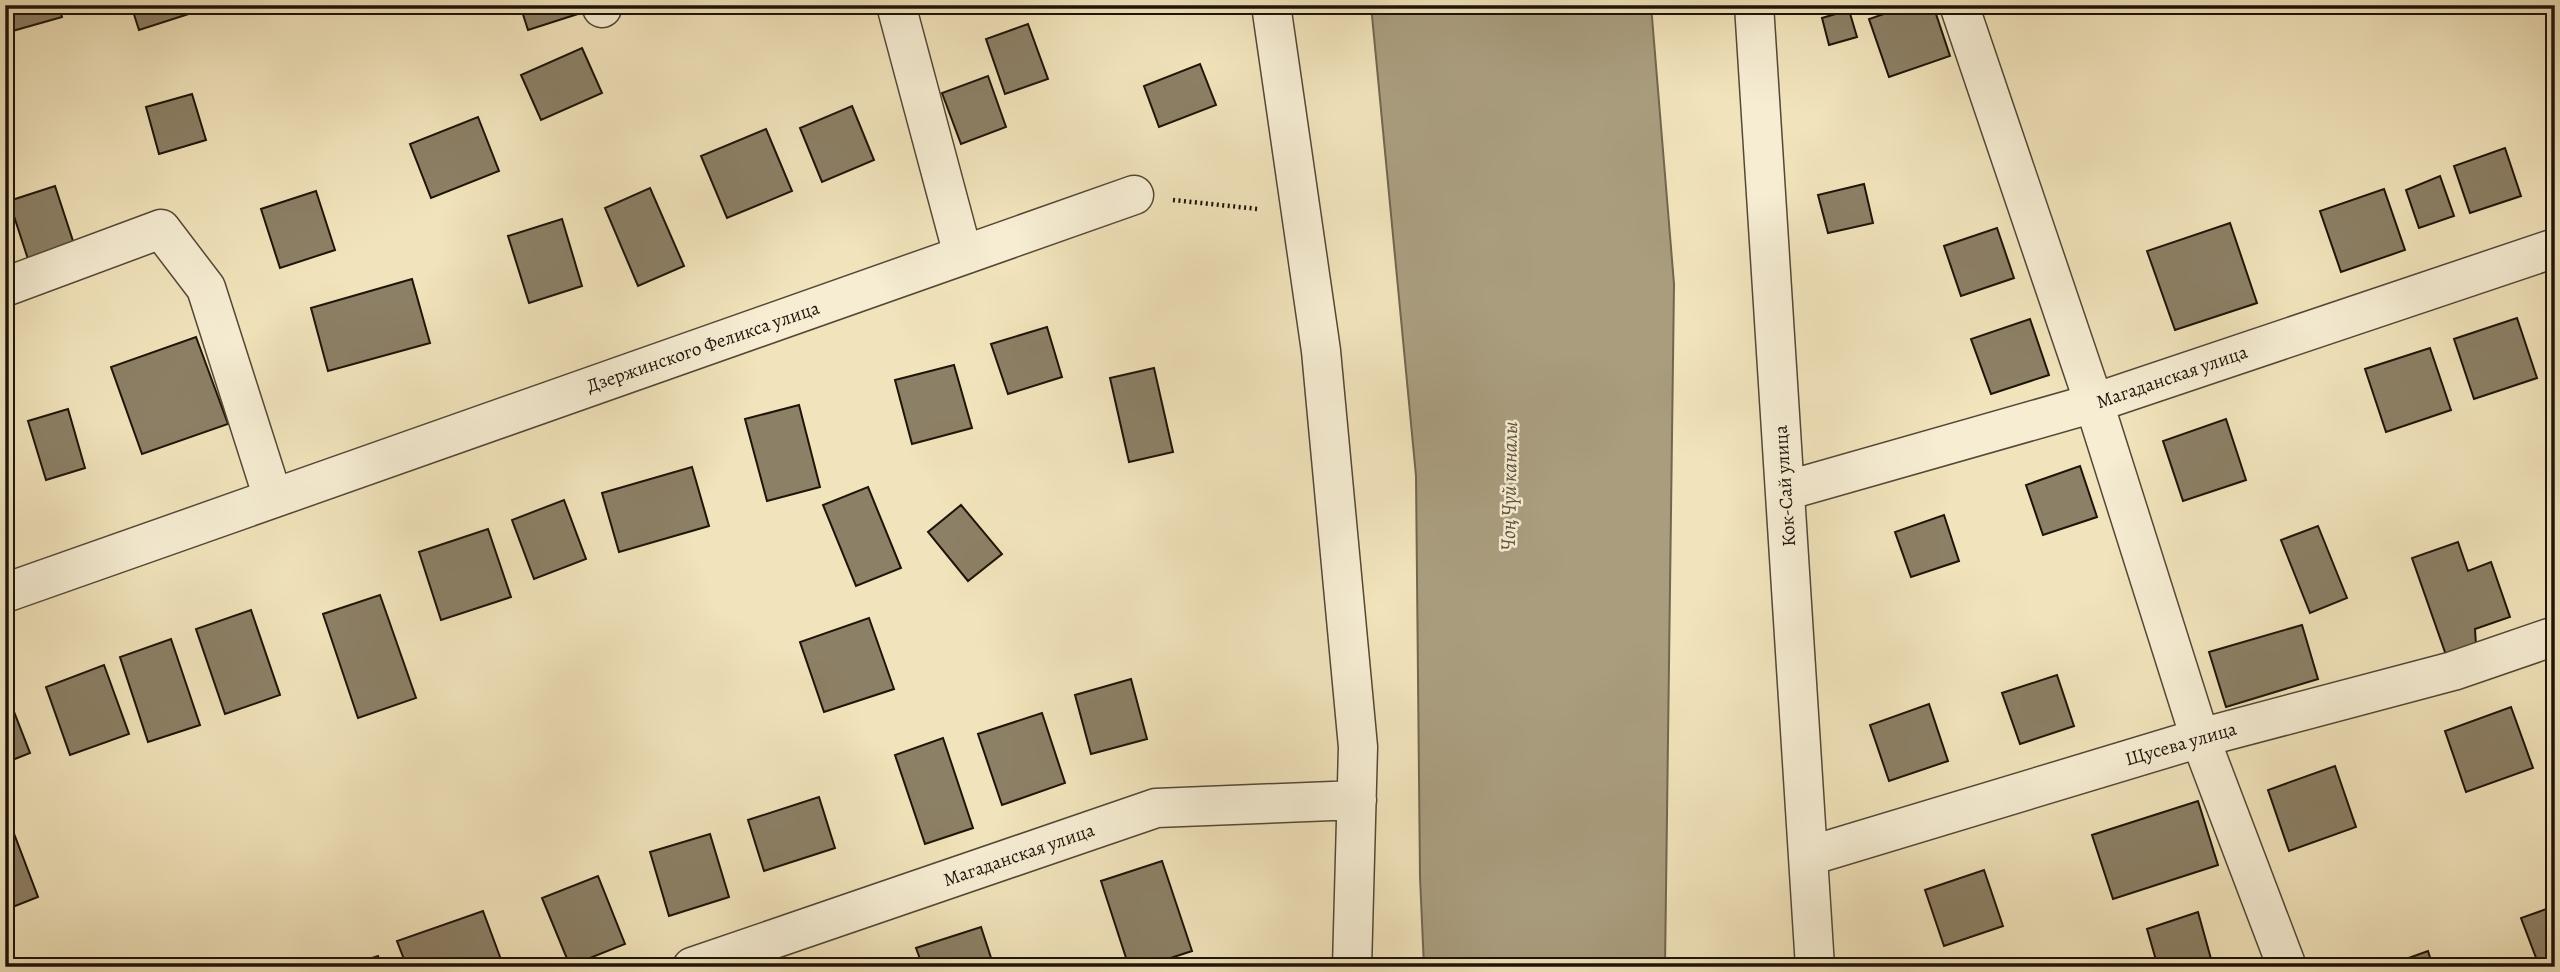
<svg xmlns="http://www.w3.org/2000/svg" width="2560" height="972" font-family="Alegreya,serif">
<rect width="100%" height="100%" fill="#f1e3bb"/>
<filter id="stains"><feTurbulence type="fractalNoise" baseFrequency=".00286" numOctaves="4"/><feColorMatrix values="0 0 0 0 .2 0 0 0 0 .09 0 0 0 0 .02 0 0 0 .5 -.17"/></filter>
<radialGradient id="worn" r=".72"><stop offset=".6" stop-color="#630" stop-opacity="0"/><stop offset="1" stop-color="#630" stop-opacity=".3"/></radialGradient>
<!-- water -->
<path fill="#a99d7e" stroke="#71664f" stroke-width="2" d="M1371 5H1651L1674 284 1665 967H1424L1420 877 1416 476Z"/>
<!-- building -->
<path fill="#8c8066" stroke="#1e1409" stroke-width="2" d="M5 5H59L62 17 9 32 5 19Z
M131 5H203L204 9 139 30Z
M520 5H582L584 12 528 30Z
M1910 5H1933L1950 56 1889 77 1869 19Z
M1849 10 1857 37 1829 45 1822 18Z
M1028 24 1048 79 1005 94 986 39Z
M582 48 602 93 541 120 521 75Z
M1200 64 1216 105 1159 127 1144 86Z
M988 76 1006 127 961 144 942 93Z
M192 94 206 140 159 154 146 107Z
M852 106 874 160 822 182 800 128Z
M478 117 499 171 431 198 410 144Z
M766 129 792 191 727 218 701 156Z
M2505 148 2521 196 2470 213 2454 166Z
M2440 176 2454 216 2419 228 2406 190Z
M1864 184 1873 223 1828 233 1818 195Z
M55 186 74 244 28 259 9 201Z
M650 188 684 266 638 286 605 208Z
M2384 189 2405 250 2341 272 2320 211Z
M316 191 335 250 280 268 261 209Z
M562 219 582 286 529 303 508 236Z
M2230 223 2257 303 2175 330 2147 251Z
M1997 228 2014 278 1961 296 1944 246Z
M412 279 430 343 328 371 311 308Z
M2517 318 2537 378 2474 399 2454 339Z
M2030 319 2049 375 1991 394 1971 339Z
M1047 327 1062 377 1008 394 991 344Z
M196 337 228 424 142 454 111 367Z
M2430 348 2451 410 2386 432 2365 369Z
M954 365 972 428 912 444 895 380Z
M1154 368 1173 452 1129 462 1110 378Z
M799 405 820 487 767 501 745 419Z
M68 409 85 468 46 480 28 421Z
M2226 419 2246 480 2183 501 2163 441Z
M2080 466 2097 517 2043 535 2026 485Z
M692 467 709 526 619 552 602 493Z
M868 487 901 568 856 586 823 505Z
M564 500 586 559 534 579 512 520Z
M961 505 1002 554 968 581 928 532Z
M1944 515 1959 561 1911 577 1895 532Z
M2318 526 2347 598 2310 613 2281 540Z
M488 529 511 597 441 620 419 552Z
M2458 542 2468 571 2491 562 2510 617 2475 629 2476 645 2446 655 2412 558Z
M380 595 416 698 358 718 323 614Z
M251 610 280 695 225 714 196 629Z
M869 618 894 689 824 712 800 642Z
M2302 625 2318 679 2226 707 2209 652Z
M171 639 200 725 148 742 120 657Z
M104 665 129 734 70 755 46 687Z
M2057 675 2074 726 2020 744 2002 693Z
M1131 679 1147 739 1091 754 1075 695Z
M6 691 30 753 5 763V692Z
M1929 704 1948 761 1889 781 1870 725Z
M2511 707 2533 768 2466 792 2445 731Z
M1042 713 1065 783 1002 805 978 734Z
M943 738 973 828 925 844 895 755Z
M2335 766 2356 827 2289 851 2268 790Z
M819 797 835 848 764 871 748 820Z
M2198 801 2218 865 2113 899 2092 835Z
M10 823 38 897 5 910V825Z
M710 834 729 897 669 916 650 852Z
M1162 861 1192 951 1143 967H1129L1101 881Z
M1984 870 2003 926 1944 946 1925 890Z
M598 876 625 944 570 966 542 898Z
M2555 906V957L2538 963 2521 918Z
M483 911 503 965 407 967 397 941Z
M2198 912 2213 966 2158 967 2147 929Z
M981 927 994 967H923L916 948Z
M2428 951 2433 967H2383Z
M378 956 382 967H345Z"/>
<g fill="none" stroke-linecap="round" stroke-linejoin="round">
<!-- street casing -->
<g stroke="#534836" stroke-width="41">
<path id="street" d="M601 5 602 8
M896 5 963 255
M1271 5 1321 351 1358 747 1352 967
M1754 5 1815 967
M1959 5 2094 403 2200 738 2287 967
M5 287 161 229 206 288 273 498
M1785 491 2094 403 2555 248
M5 593 1134 195
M1809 856 2200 738 2453 671 2555 636
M692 967 1156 808 1357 800"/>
</g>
<!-- path -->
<path stroke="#1e1409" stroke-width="4.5" stroke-dasharray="2 3.5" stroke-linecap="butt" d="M1173 200 1258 209"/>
<!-- street -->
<use href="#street" stroke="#f6edd3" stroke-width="38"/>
</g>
<g text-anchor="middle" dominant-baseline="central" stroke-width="5" stroke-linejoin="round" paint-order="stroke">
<!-- street labels -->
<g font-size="19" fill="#1e1409" stroke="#f6edd3">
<text transform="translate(703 347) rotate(-19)">Дзержинского Феликса улица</text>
<text transform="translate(2172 377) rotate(-19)">Магаданская улица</text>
<text transform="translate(1785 486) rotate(-94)">Кок-Сай улица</text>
<text transform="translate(2181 744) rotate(-16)">Щусева улица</text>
<text transform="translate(1019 855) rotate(-19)">Магаданская улица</text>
</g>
<!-- water labels -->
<g font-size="21" font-style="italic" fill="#5d523e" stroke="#f6edd3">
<text transform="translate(1509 486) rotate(-89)">Чоң Чүй каналы</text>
</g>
</g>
<!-- margin -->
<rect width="2560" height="972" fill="none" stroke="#f1e3bb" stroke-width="28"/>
<rect x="7" y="7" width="2546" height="958" fill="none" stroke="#1e1409" stroke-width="3.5"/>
<rect x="14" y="14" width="2532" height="944" fill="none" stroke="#1e1409" stroke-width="2"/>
<rect width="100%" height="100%" filter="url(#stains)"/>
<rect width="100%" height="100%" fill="url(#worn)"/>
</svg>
